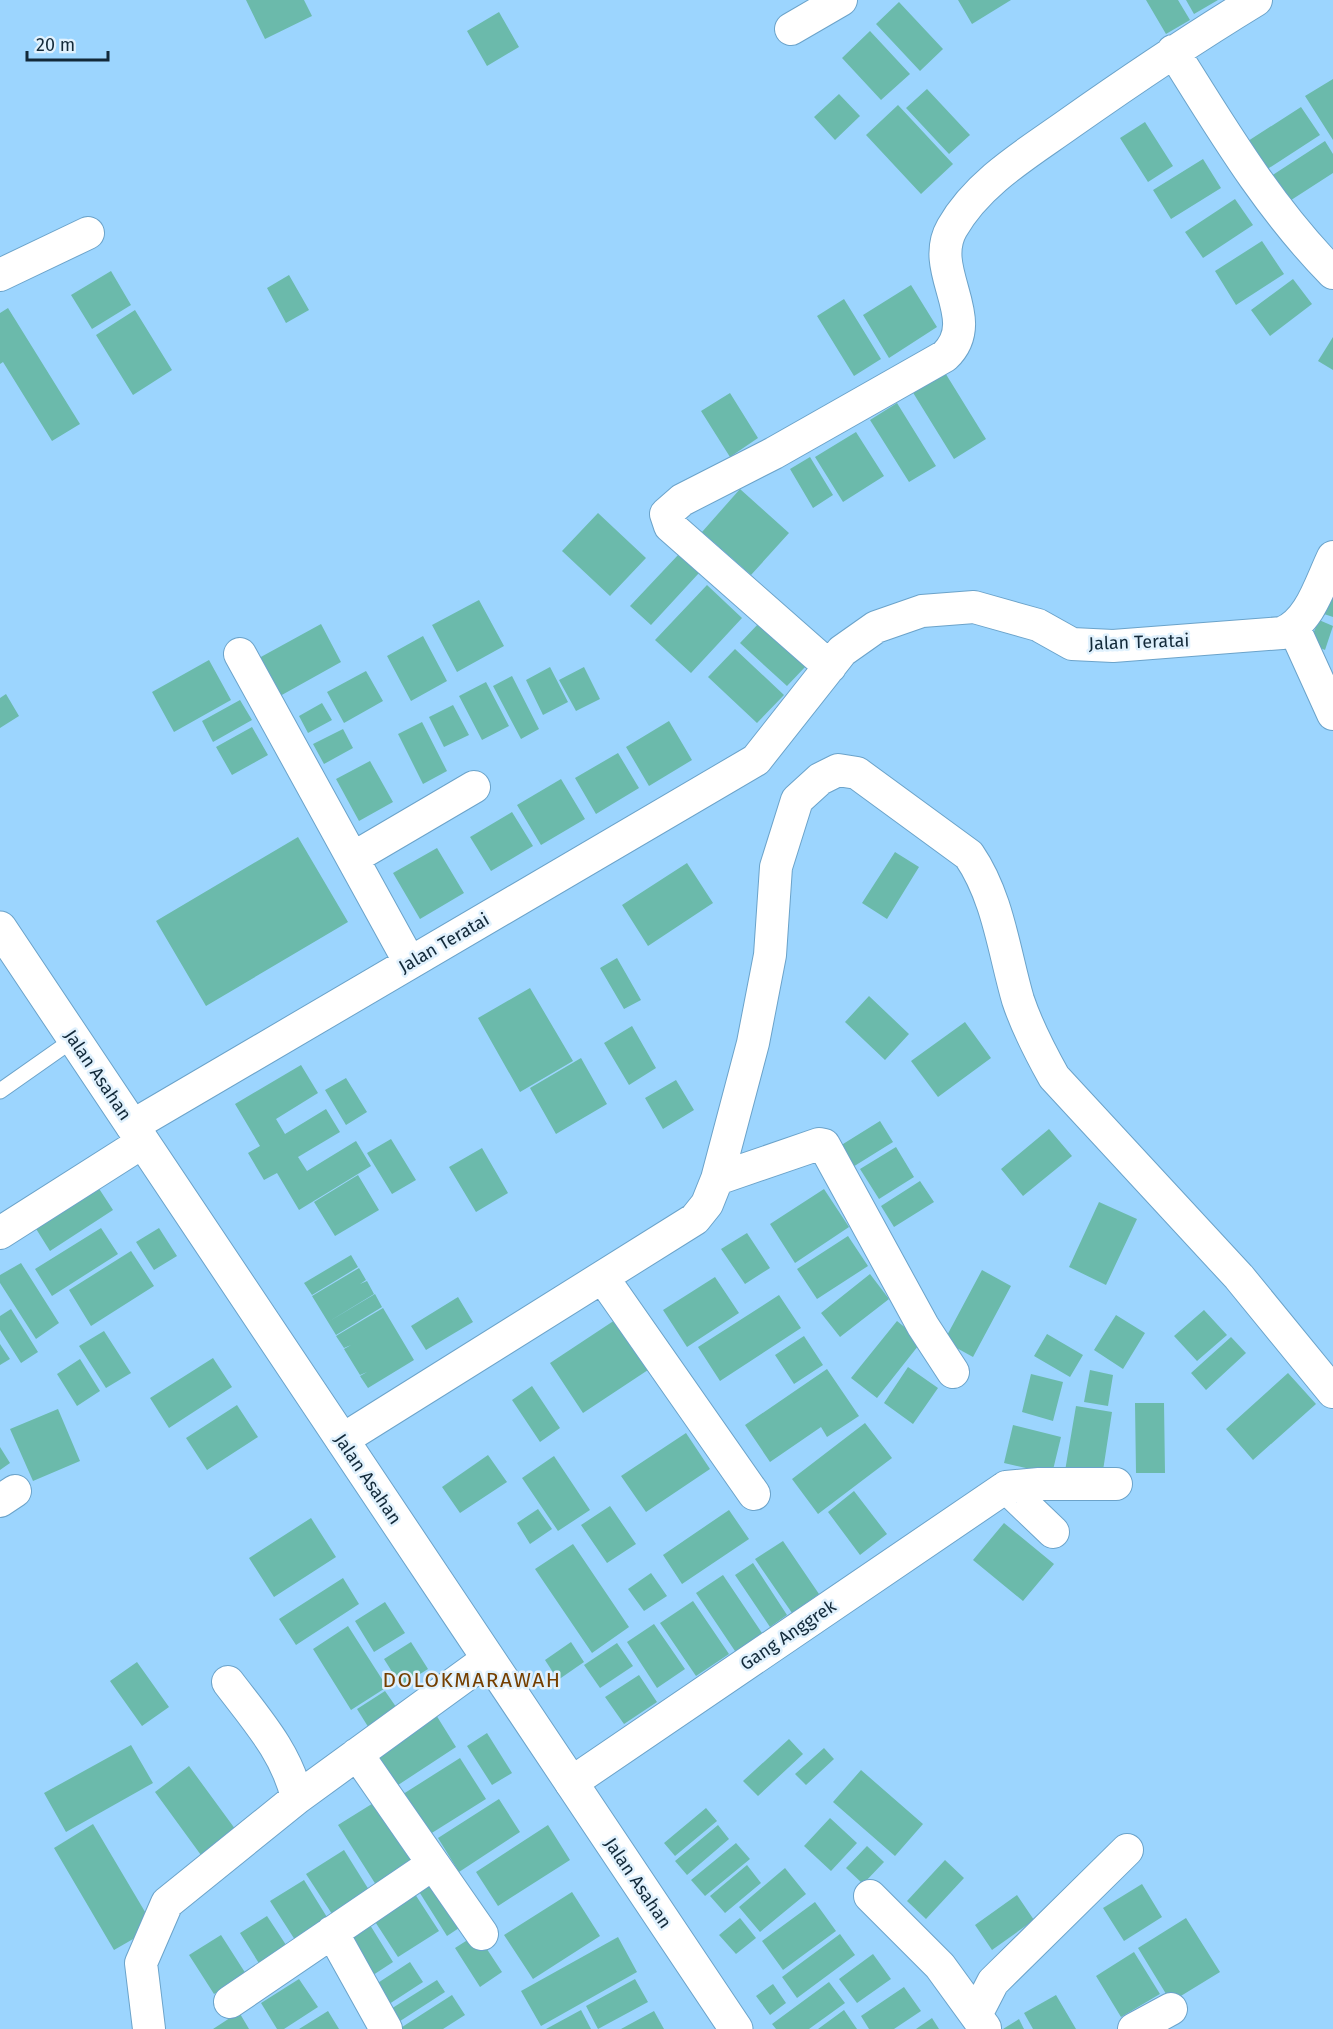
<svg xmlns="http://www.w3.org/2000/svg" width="1333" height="2029" font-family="'Fira Sans',sans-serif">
<rect width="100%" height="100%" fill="#9cd5fe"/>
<!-- building -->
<path fill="#6bbaab" d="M246 0H304L312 16 265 39Z
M958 0H1011L972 24Z
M1146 0H1178L1190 20 1166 34Z
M1186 0H1218L1194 14Z
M899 2 943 49 920 71 876 24Z
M499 12 519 47 487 66 467 31Z
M870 31 910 74 881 100 842 58Z
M1333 79V140L1305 96Z
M927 89 970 135 949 154 906 108Z
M839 94 860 116 835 140 814 117Z
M898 105 953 164 921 194 866 135Z
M1301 107 1320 135 1266 170 1248 141Z
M1145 122 1173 166 1148 182 1120 138Z
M1325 141 1333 154V173L1285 204 1268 178Z
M1203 159 1221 188 1171 219 1153 190Z
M1235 199 1253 225 1203 258 1185 232Z
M1262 241 1284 274 1236 305 1215 271Z
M111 271 131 305 92 329 71 295Z
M289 275 309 310 286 323 267 288Z
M1293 279 1312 304 1270 336 1251 310Z
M911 285 937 327 889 358 863 315Z
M844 299 881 359 854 376 817 316Z
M8 308 80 424 52 441 3 362 0 364V313Z
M135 310 172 370 133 395 96 335Z
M1333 337V370L1318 361Z
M944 371 986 439 954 459 912 391Z
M730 393 758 438 730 457 701 411Z
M897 403 936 466 909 482 870 420Z
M856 432 884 476 843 502 815 457Z
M810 457 833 495 813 508 790 469Z
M740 489 789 533 751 575 702 532Z
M598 513 646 558 610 596 562 551Z
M679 554 699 573 651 625 630 606Z
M707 585 742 618 691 673 655 640Z
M1333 585V617L1321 613Z
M479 600 504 646 457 672 432 625Z
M1319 620 1333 626 1325 650 1309 643Z
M760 622 806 666 787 686 740 643Z
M321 624 341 662 280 696 259 658Z
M423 636 447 681 411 701 387 656Z
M735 649 784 695 757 723 708 677Z
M209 660 231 700 174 732 152 692Z
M550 667 568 702 543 715 526 680Z
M584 667 600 699 576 711 559 680Z
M366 671 383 701 344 723 327 692Z
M512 676 539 729 521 739 493 686Z
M486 682 509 726 482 740 459 696Z
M6 694 19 716 0 728V698Z
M240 700 252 720 213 742 202 721Z
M322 703 332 720 308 733 299 716Z
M453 705 469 735 444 747 429 717Z
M669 721 692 760 649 786 626 747Z
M422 722 447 771 423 784 398 734Z
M252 727 268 755 232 775 216 747Z
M343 729 353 748 324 764 313 744Z
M618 753 639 788 596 814 575 778Z
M370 761 393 802 359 821 336 779Z
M561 779 585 819 541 845 517 805Z
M512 812 533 846 491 871 470 837Z
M298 837 348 922 206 1006 156 921Z
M437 848 464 893 420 919 393 873Z
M895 852 919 867 887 919 862 903Z
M687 863 713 903 648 946 622 905Z
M617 958 641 1000 624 1009 600 968Z
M530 988 573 1061 520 1092 478 1018Z
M869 996 909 1034 885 1060 845 1022Z
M965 1022 991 1058 938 1097 911 1061Z
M632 1026 656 1068 629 1085 604 1043Z
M581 1058 607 1104 556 1134 530 1088Z
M301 1065 318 1093 276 1119 285 1134 326 1109 340 1132 298 1157 307 1171 356 1141 371 1166 299 1210 277 1173 264 1180 248 1153 260 1146 235 1104Z
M346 1078 367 1112 346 1125 325 1090Z
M676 1080 694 1110 663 1129 645 1098Z
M880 1121 893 1142 848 1170 835 1149Z
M1049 1129 1072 1156 1023 1196 1001 1169Z
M391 1139 416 1180 392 1194 367 1153Z
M896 1147 914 1177 879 1199 860 1169Z
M482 1148 508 1193 476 1212 449 1167Z
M358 1175 379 1210 335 1236 314 1202Z
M920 1181 934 1202 894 1227 881 1206Z
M96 1184 113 1210 50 1251 33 1224Z
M824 1189 849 1227 795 1263 770 1224Z
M1099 1202 1137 1219 1106 1285 1069 1267Z
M101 1228 118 1254 52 1296 35 1269Z
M159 1228 177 1256 154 1270 136 1242Z
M747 1233 770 1268 745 1284 721 1249Z
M848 1236 868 1266 817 1299 797 1269Z
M131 1251 154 1286 91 1326 69 1290Z
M351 1255 358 1267 312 1295 304 1283Z
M21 1263 59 1323 36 1339 0 1283V1275Z
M359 1268 366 1280 360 1284 367 1281 374 1294 328 1322 312 1296Z
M982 1270 1011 1286 973 1357 944 1341Z
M870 1274 889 1299 840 1337 821 1313Z
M715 1277 739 1313 687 1347 663 1310Z
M375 1294 382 1307 336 1335 328 1322Z
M779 1295 801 1328 720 1381 698 1347Z
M458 1297 473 1322 426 1350 411 1326Z
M383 1308 414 1360 368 1388 360 1376 367 1372 360 1375 352 1362 359 1359 352 1362 344 1349 351 1345 344 1348 336 1336Z
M11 1309 38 1352 21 1363 0 1330V1316Z
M1204 1310 1227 1335 1197 1361 1174 1336Z
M1116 1315 1145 1333 1123 1369 1094 1350Z
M615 1320 648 1370 583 1413 550 1363Z
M897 1321 922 1341 877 1398 851 1378Z
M104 1331 131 1373 106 1388 79 1346Z
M1047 1334 1083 1355 1070 1377 1034 1356Z
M804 1336 823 1365 794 1384 775 1355Z
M1231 1337 1246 1353 1206 1390 1191 1373Z
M0 1344 10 1359 0 1365Z
M213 1358 232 1387 169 1428 150 1398Z
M80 1359 100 1391 77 1406 57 1374Z
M908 1367 938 1388 913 1424 884 1403Z
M827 1369 859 1416 827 1437 821 1427 770 1462 745 1425Z
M1090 1370 1113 1375 1108 1406 1084 1402Z
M1288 1373 1316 1404 1253 1460 1226 1429Z
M1031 1374 1063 1382 1053 1421 1022 1412Z
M532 1386 560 1428 540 1442 512 1400Z
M1135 1403H1164L1165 1473H1136Z
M237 1405 258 1437 207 1470 186 1438Z
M1076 1406 1112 1412 1102 1477 1065 1471Z
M58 1409 80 1461 33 1481 10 1429Z
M865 1423 892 1458 818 1514 792 1479Z
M1013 1425 1061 1437 1052 1474 1004 1463Z
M686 1433 710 1469 646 1512 621 1476Z
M0 1447 10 1463 0 1470Z
M488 1455 507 1482 460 1513 442 1487Z
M554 1456 590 1510 558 1531 522 1478Z
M854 1491 887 1534 860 1555 828 1512Z
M610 1506 636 1544 607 1563 581 1525Z
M538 1509 552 1529 530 1544 517 1523Z
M729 1510 749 1539 682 1584 663 1555Z
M311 1518 336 1557 274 1597 249 1558Z
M1004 1523 1054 1564 1023 1601 973 1560Z
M783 1541 819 1594 792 1613 755 1559Z
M573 1544 629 1627 592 1653 535 1569Z
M753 1563 787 1615 770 1627 735 1575Z
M651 1573 667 1596 644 1611 628 1589Z
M723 1575 764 1636 737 1654 696 1593Z
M343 1578 359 1604 296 1645 279 1619Z
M693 1601 729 1654 696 1676 660 1623Z
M385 1602 405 1633 374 1652 355 1621Z
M654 1624 685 1669 657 1688 627 1642Z
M348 1626 387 1687 351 1710 313 1649Z
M411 1642 428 1669 401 1686 384 1659Z
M571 1642 584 1662 558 1680 545 1660Z
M617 1643 633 1666 600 1688 584 1665Z
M137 1662 169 1707 142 1726 110 1681Z
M639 1675 657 1702 624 1724 605 1697Z
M385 1691 401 1714 372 1733 357 1709Z
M433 1710 456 1747 392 1789 368 1752Z
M487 1733 512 1773 492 1785 467 1746Z
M789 1739 803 1754 758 1796 743 1781Z
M131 1745 153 1783 66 1832 44 1793Z
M824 1748 834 1759 806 1785 795 1774Z
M460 1758 486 1799 427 1836 400 1796Z
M189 1766 241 1837 206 1862 155 1792Z
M861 1770 923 1824 895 1856 833 1802Z
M499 1799 520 1832 459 1872 438 1838Z
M375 1802 415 1864 378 1888 338 1825Z
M706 1808 717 1821 675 1856 664 1843Z
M830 1818 857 1843 831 1871 804 1846Z
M93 1824 154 1927 114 1950 54 1848Z
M548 1825 570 1860 498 1906 476 1872Z
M718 1825 729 1839 687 1875 675 1861Z
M736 1843 750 1859 705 1896 691 1880Z
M867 1846 884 1862 863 1884 846 1868Z
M344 1850 369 1890 332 1914 306 1874Z
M945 1860 964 1878 926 1919 907 1901Z
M747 1865 761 1883 725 1913 710 1896Z
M785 1868 806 1894 760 1932 739 1907Z
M438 1877 468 1922 447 1936 418 1890Z
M304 1880 330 1922 297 1943 270 1901Z
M1142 1884 1162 1917 1124 1941 1103 1908Z
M413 1891 439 1931 398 1957 372 1917Z
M572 1892 600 1936 533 1979 504 1935Z
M1017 1895 1034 1920 992 1950 975 1925Z
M815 1902 836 1931 783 1970 762 1941Z
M267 1916 288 1948 260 1965 240 1933Z
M740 1918 756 1938 736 1954 719 1935Z
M1186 1918 1220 1972 1171 2002 1138 1948Z
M370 1925 393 1962 367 1979 344 1942Z
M477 1934 502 1972 480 1987 455 1948Z
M840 1934 855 1955 797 1998 782 1977Z
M221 1935 246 1974 214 1994 189 1955Z
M618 1937 637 1972 541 2026 521 1991Z
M1134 1952 1160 1994 1121 2017 1096 1976Z
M873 1954 891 1979 857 2003 839 1979Z
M410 1962 423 1982 383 2008 370 1988Z
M299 1979 318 2007 284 2029H277L261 2003Z
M635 1979 648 2002 598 2029 586 2006Z
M437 1980 445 1992 394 2025 386 2012Z
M829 1982 845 2003 809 2029H776L772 2024Z
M773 1984 786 2003 770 2015 756 1996Z
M904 1987 921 2011 894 2029H869L861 2016Z
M452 1995 465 2015 443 2029H399Z
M1056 1995 1076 2029H1033L1024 2013Z
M581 2010 591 2029H546Z
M844 2010 857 2029H818Z
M328 2011 339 2029H299Z
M654 2011 664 2029H621Z
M239 2012 249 2029H213Z
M932 2018 939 2029H916Z
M1019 2019 1024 2029H1003Z"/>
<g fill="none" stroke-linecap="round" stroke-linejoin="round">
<!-- lane casing -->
<g stroke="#6ba3ca" stroke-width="17">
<path id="lane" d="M0 1091 74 1039"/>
</g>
<!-- street casing -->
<g stroke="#6ba3ca" stroke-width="34">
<path id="street" d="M791 29 841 0
M1173 51C1222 129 1268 207 1333 273
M0 275 88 233
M1294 628 1333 714
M240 654 410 963
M830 667 670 526 666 514 682 500 774 453 945 356C984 319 927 271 952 228 978 182 1028 153 1070 123 1131 80 1192 39 1256 0
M353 858 474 787
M132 1126 756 760 842 651 876 627 922 611 974 607 1038 625 1072 644 1113 646 1282 633C1310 622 1320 584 1333 557
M717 1179 819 1144 824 1145 923 1326 953 1372
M0 1233 143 1142
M603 1278 754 1494
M342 1440 695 1219 707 1204 717 1179 753 1043 770 955 776 867 797 800 820 779 838 770 857 773 969 855C998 897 1004 952 1018 1000 1027 1027 1040 1052 1054 1077L1239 1277 1333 1392
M1006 1487 1053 1532
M0 1501 15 1491
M228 1682C256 1719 287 1753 297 1798L488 1659
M357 1754 482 1934
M571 1783 1006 1487 1039 1484H1116
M870 1896 940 1966 985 2028
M332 1932 386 2029
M230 2002 433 1864
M977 2013 993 1982 1127 1850
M149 2029 141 1963 167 1903 297 1798
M1134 2029 1171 2009"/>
</g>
<!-- primary casing -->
<g stroke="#6ba3ca" stroke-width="35">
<path id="primary" d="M0 928 736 2029"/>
</g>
<!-- lane -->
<use href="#lane" stroke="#fff" stroke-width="15"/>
<!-- street -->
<use href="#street" stroke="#fff" stroke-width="32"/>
<!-- primary -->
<use href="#primary" stroke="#fff" stroke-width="33"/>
</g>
<g text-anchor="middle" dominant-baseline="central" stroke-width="5" stroke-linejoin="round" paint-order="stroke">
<!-- street labels -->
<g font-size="18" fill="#122939" stroke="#e0f1fd">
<text transform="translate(1139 642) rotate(-2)">Jalan Teratai</text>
<text transform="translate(444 943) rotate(-30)">Jalan Teratai</text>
<text transform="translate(98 1075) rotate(56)">Jalan Asahan</text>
<text transform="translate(368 1479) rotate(56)">Jalan Asahan</text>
<text transform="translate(788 1635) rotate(-34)">Gang Anggrek</text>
<text transform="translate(638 1883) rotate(56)">Jalan Asahan</text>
</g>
<!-- quarter labels -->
<g font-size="21" letter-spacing="1.5" fill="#753f00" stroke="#e0f1fd">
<text x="472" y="1680">DOLOKMARAWAH</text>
</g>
</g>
<!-- scale -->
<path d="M27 51v9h81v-9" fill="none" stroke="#122939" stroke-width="3"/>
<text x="36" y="51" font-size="18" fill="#122939" stroke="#e0f1fd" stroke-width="4.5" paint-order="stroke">20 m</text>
</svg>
